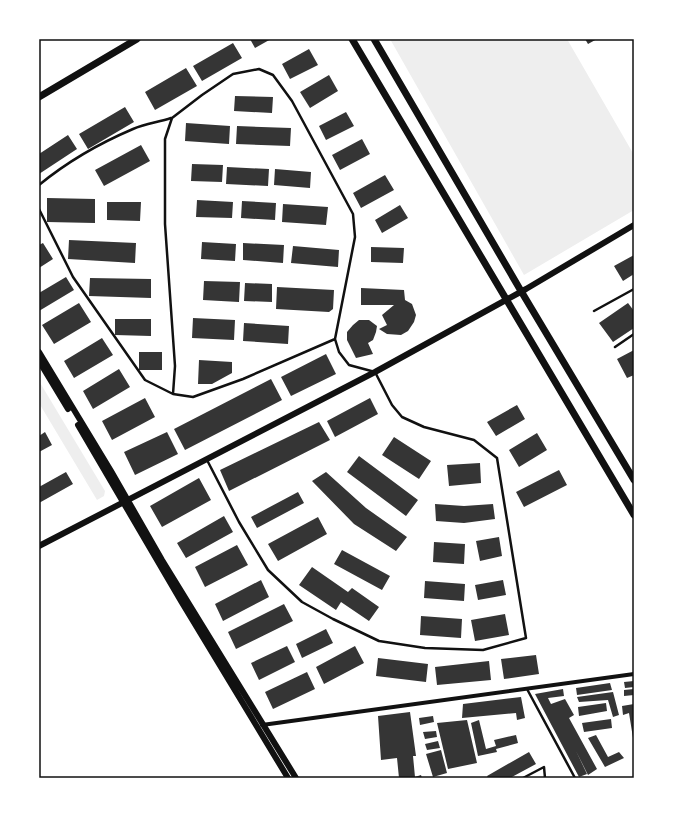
<svg xmlns="http://www.w3.org/2000/svg" width="673" height="817" font-family="Overpass,sans-serif">
<rect width="100%" height="100%" fill="#fff"/>
<!-- green -->
<path fill="#eee" d="M390 39H567L634 155V210L524 275Z
M39 381 105 491 104 496 97 500 39 403Z"/>
<!-- building -->
<path fill="#353535" d="M250 39H271L255 48Z
M585 39H597L588 44Z
M233 43 242 58 202 81 193 66Z
M309 49 318 65 290 79 282 64Z
M186 68 197 86 155 110 145 92Z
M329 75 338 91 310 108 300 92Z
M235 96 273 97 272 113 234 111Z
M125 107 134 122 88 149 79 134Z
M346 112 354 126 326 140 319 126Z
M186 123 230 126 229 144 185 141Z
M237 126 291 128 290 146 236 144Z
M68 135 77 149 39 174V154Z
M362 139 370 154 340 170 332 155Z
M141 145 150 161 104 186 95 170Z
M192 164 223 165 222 182 191 181Z
M227 167 269 169 268 186 226 184Z
M275 169 311 172 310 188 274 185Z
M385 175 394 190 361 208 353 193Z
M47 198 95 199V223L47 222Z
M197 200 233 202 232 218 196 217Z
M242 201 276 203 275 220 241 218Z
M107 202H141L140 221 107 220Z
M283 204 328 207 326 225 282 222Z
M400 205 408 218 382 233 375 220Z
M69 240 136 243 135 263 68 259Z
M202 242 236 244 235 261 201 259Z
M43 243 53 259 39 268V245Z
M243 243 284 245 283 263 243 260Z
M293 246 339 250 338 267 291 263Z
M371 247 404 248 403 263 371 262Z
M634 255V274L623 281 614 266Z
M66 277 74 290 39 311V293Z
M90 278 151 279V298L89 296Z
M204 281 240 282 239 302 203 300Z
M245 283 272 284V302L244 301Z
M277 287 334 290 333 309 329 312 276 309Z
M361 288 404 290 405 300 412 304 416 315 414 322 408 331 401 335 387 334 379 329 387 325 382 315 394 305H361Z
M79 303 91 322 54 344 42 325Z
M628 303 634 311V328L613 342 599 323Z
M193 318 235 320 234 340 192 338Z
M115 319H151V336L115 335Z
M359 320H369L377 326 376 332 373 340 368 343 373 354 356 358 347 340V332L353 325Z
M244 323 289 326 288 344 243 341Z
M102 338 113 355 74 378 64 361Z
M634 350V375L627 378 617 359Z
M139 352H162V370H139Z
M326 354 336 374 291 396 281 377Z
M199 360 232 362V373L212 384H198Z
M119 369 130 387 93 409 83 391Z
M271 379 282 400 185 450 174 429Z
M145 398 155 417 112 440 102 421Z
M370 398 378 414 335 437 327 421Z
M517 405 525 419 496 436 487 422Z
M319 422 330 440 229 491 220 470Z
M45 432 52 445 39 452V436Z
M167 432 178 454 135 475 124 452Z
M537 433 547 450 519 467 509 450Z
M394 437 431 461 419 479 382 455Z
M359 456 418 500 406 516 347 472Z
M480 463 481 483 449 486 447 465Z
M559 470 567 485 524 507 516 492Z
M66 472 73 484 39 503V487Z
M326 472 366 508 407 537 396 551 354 524 312 481Z
M199 478 211 500 162 527 150 506Z
M298 492 304 503 257 528 251 517Z
M435 504 464 506 493 504 495 519 464 523 436 521Z
M224 516 233 532 186 558 177 543Z
M318 517 327 534 278 561 268 544Z
M499 537 502 556 480 561 476 541Z
M434 542 465 544 464 564 433 562Z
M237 545 248 565 205 587 195 567Z
M342 550 390 576 382 590 334 564Z
M312 567 348 592 352 588 379 607 369 621 341 602 336 610 299 585Z
M261 580 269 597 223 621 215 604Z
M503 580 506 595 478 600 475 585Z
M425 581 465 584 464 601 424 598Z
M284 604 293 621 236 649 228 632Z
M505 614 509 635 475 641 471 620Z
M421 616 462 619 461 638 420 635Z
M326 629 333 643 302 658 296 644Z
M287 646 295 662 259 680 251 663Z
M355 646 364 663 324 684 316 667Z
M536 655 539 674 504 679 501 659Z
M378 658 428 664 426 682 376 676Z
M489 661 491 680 437 685 435 667Z
M307 672 315 689 273 709 265 692Z
M634 681V687L625 688 624 682Z
M610 683 612 690 577 695 576 688Z
M563 689 564 696 548 698 551 704 565 699 574 715 569 718 597 769 588 775 576 751 587 774 579 777 535 694Z
M634 689V695L624 696V690Z
M613 692 619 715 613 717 608 700 579 702 577 697Z
M521 697 525 718 517 720 516 713 462 718 463 704Z
M606 703 607 711 579 716 578 707Z
M634 704V738H633L629 713 623 715 622 706Z
M410 712 416 756H413L415 777 421 775 422 778H399L397 758 381 760 378 716Z
M433 716 434 722 420 725 419 718Z
M611 719 612 728 584 732 582 723Z
M467 720 477 763 448 769 437 723Z
M479 720 486 749 496 746 494 740 516 735 518 743 496 749 497 752 478 756 471 723Z
M436 731 437 737 425 739 423 732Z
M596 735 608 757 619 752 624 758 605 767 588 738Z
M438 741 440 748 427 750 425 744Z
M441 750 447 773 433 777 426 754Z
M529 752 536 764 510 778H488L487 776Z"/>
<g fill="none" stroke-linecap="round" stroke-linejoin="round">
<!-- service -->
<path stroke="#111" stroke-width="2.5" d="M39 185C67 162 100 143 133 129 145 124 159 122 171 118
M39 209 73 277 145 380 173 394 193 397 243 379 335 339
M594 311 634 289
M615 347 634 334
M173 394 175 366 165 224V139L172 118 202 95 233 74 259 69 273 75 292 101 353 214 355 237 335 339 339 352 349 365 375 372 392 405 402 417 424 427 474 440 497 458 526 638 483 650 425 648 379 641 333 619 302 602 268 570 239 522 207 460
M527 689 575 778
M523 778 544 767 545 778"/>
<!-- minor -->
<path stroke="#111" stroke-width="4" d="M262 725 634 674"/>
<!-- tertiary -->
<path stroke="#111" stroke-width="6" d="M39 352 111 471 162 560 296 778
M39 361 68 409
M78 425 181 601 288 778
M39 546 375 372 526 289 634 225"/>
<!-- secondary -->
<path stroke="#111" stroke-width="7" d="M352 39 634 515
M374 39 521 291 634 480
M39 97 137 39"/>
</g>
<!-- border -->
<rect width="673" height="817" fill="none" stroke="#ffffff" stroke-width="80"/>
<rect x="40" y="40" width="593" height="737" fill="none" stroke="#111" stroke-width="1.5"/>
</svg>
